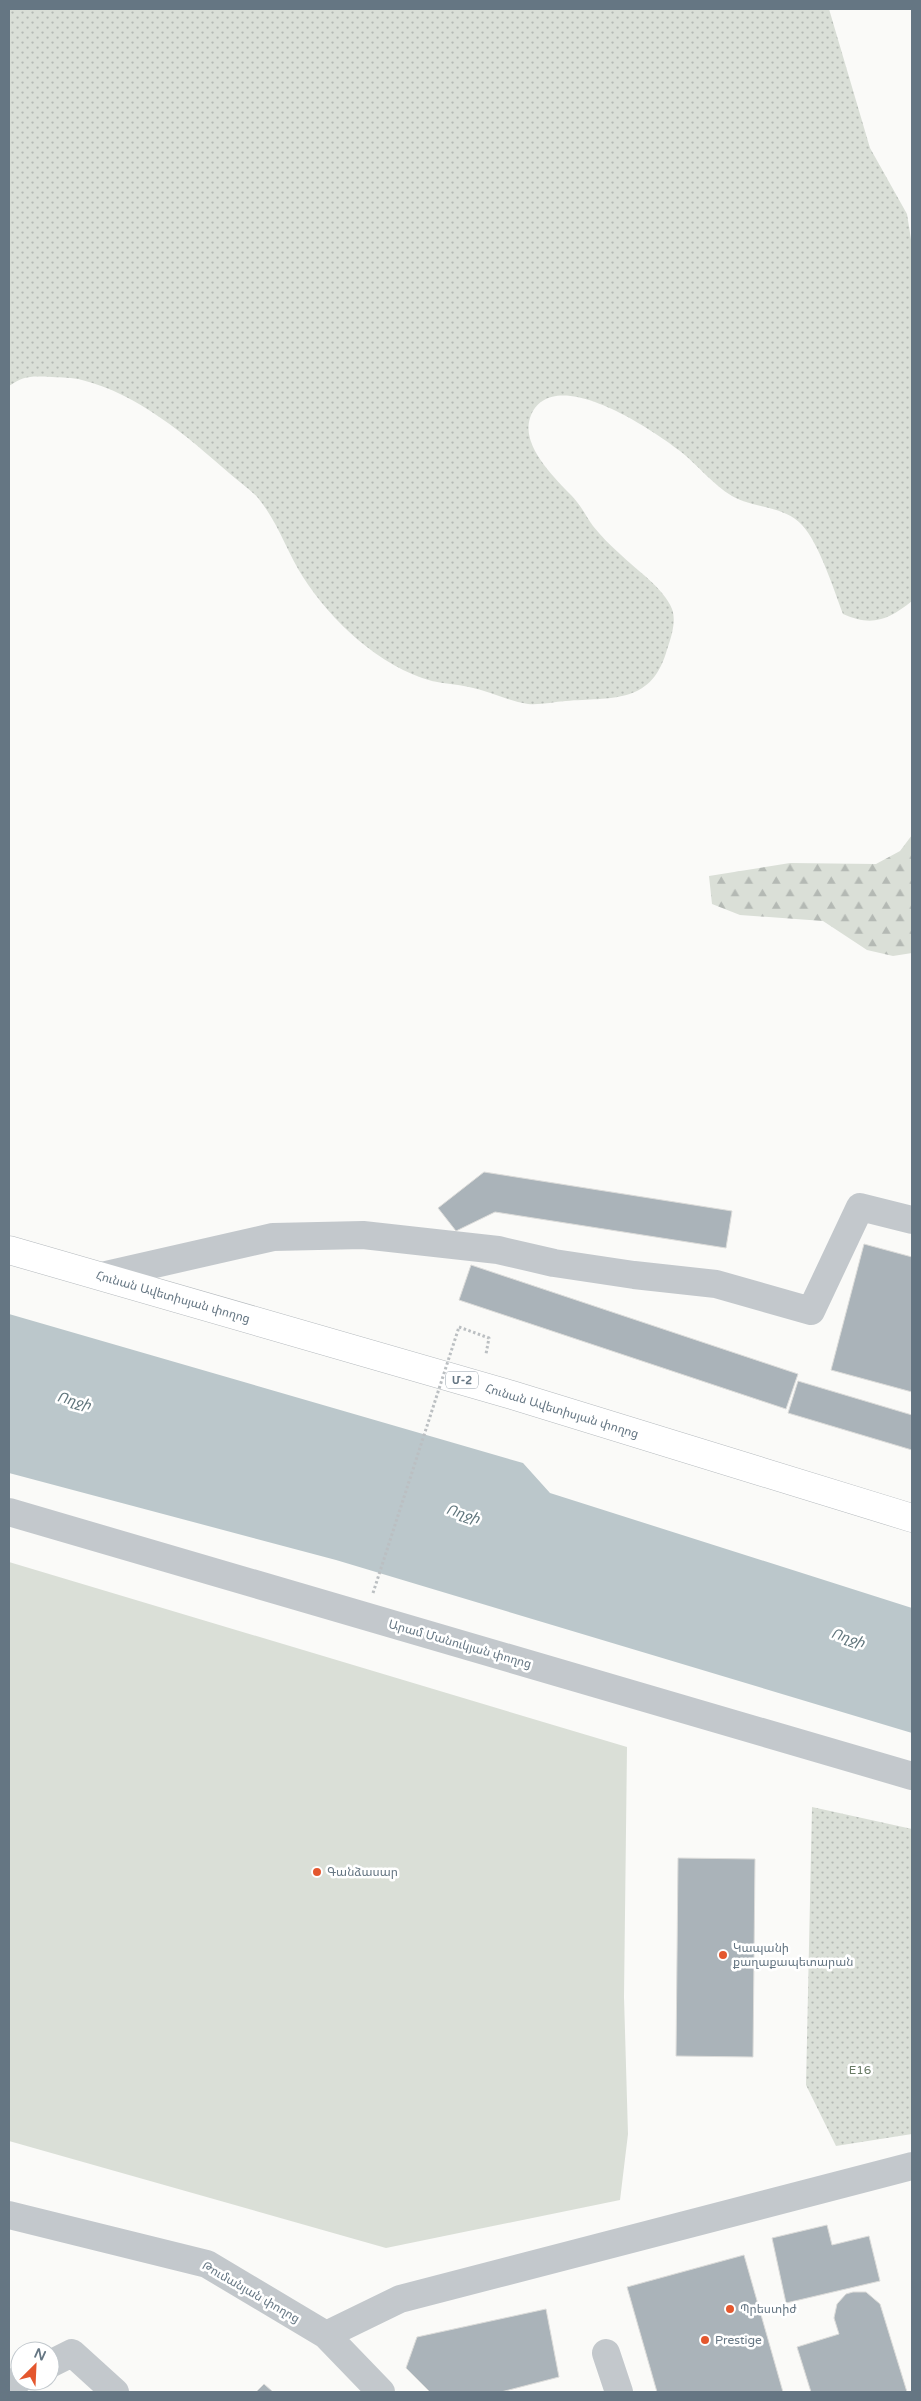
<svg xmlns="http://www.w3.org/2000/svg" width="921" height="2401" font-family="'Varela Round','Noto Sans Armenian',sans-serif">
<defs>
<pattern id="grass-dots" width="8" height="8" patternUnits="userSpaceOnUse" patternTransform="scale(1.25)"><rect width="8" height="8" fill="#dadfd7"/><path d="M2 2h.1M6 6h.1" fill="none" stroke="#b4b9b4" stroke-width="1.8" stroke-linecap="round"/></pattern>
<pattern id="forest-firs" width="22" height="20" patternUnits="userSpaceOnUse" patternTransform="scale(1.25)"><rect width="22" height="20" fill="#dadfd7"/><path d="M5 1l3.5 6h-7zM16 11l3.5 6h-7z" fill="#b4b9b4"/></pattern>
</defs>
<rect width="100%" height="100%" fill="#fafaf8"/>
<!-- grass -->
<path fill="url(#grass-dots)" d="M9 9H829L870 148 907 214 912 246V601C888 620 872 627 843 614 834 590 819 543 802 525 783 505 755 509 732 496 713 485 698 465 680 451 653 430 550 360 530 418 521 446 554 477 571 495 580 504 586 516 593 526 601 536 610 545 620 554 635 569 664 588 672 609 677 623 670 640 666 653 650 705 610 697 566 701 553 702 541 705 528 704 508 701 489 691 469 687 457 684 444 684 432 681 380 667 331 621 303 577 287 552 278 522 258 498 250 489 238 481 229 473 187 436 138 394 82 380 72 377 62 378 52 377 32 376 25 375 9 386Z
M812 1807 912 1829V2134L836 2146 806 2085Z"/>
<!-- forest -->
<path fill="url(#forest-firs)" d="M912 835V953L893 956 867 950 823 921 740 915 712 904 709 876 790 863 876 864 900 851Z"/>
<!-- garden -->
<path fill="#dadfd7" d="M9 1562 627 1747 624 1997 628 2134 620 2200 386 2248 9 2141Z"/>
<!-- water -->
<path fill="#bbc7cb" d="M9 1314 523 1463 550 1493 912 1608V1733L336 1560 9 1473Z"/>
<!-- building -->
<path fill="#aab3b9" stroke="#dcdcda" d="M484 1172 732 1211 726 1248 495 1212 456 1231 438 1208Z
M864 1244 912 1257V1392L831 1370Z
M471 1265 798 1374 786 1409 459 1300Z
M798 1381 912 1415V1450L788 1413Z
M678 1858 755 1859 753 2057 676 2056Z
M827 2225 832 2245 869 2236 880 2281 786 2303 772 2238Z
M744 2255 783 2392H657L627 2287Z
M853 2292H866L880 2304 907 2392H811L797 2347 839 2334 834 2318 837 2304 846 2294Z
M546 2309 559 2377 501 2392H430L406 2368 417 2337Z
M264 2384 273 2392H256Z"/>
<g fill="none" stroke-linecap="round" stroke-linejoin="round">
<!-- highway casing -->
<g stroke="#b4b9bd" stroke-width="29">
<path id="highway" d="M9 1250 512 1395 912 1518"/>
</g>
<!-- path -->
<path stroke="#bbbfc2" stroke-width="3" stroke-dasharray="2.5 2.5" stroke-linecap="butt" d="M459 1327 489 1338 486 1354"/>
<!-- minor -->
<path stroke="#c3c8cc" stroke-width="28" d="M102 1276 273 1237 363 1235 498 1250 554 1263 634 1275 716 1284 811 1311 860 1207 912 1220
M9 1512 912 1776
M9 2215 207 2264 326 2335 381 2392
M326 2335 400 2299 912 2166
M606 2353 619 2392
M50 2364 72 2353 115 2392
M9 2385 20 2379"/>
<!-- highway -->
<use href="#highway" stroke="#fff" stroke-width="28"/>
<!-- path-bridge -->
<path stroke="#bbbfc2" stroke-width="3" stroke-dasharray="2.5 2.5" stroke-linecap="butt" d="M373 1593 459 1327"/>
</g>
<!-- markers -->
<g fill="#e4572e" stroke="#fff" stroke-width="2">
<circle cx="317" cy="1872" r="5"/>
<circle cx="723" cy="1955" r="5"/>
<circle cx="730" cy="2309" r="5"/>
<circle cx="705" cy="2340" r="5"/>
</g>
<g text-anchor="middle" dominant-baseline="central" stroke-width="5" stroke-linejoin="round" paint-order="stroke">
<!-- shield labels -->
<rect fill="#fff" stroke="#939fa8" stroke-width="1" x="446" y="1371.5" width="32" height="17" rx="4"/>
<g font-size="11" font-weight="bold" fill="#657683">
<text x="462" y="1380">Մ-2</text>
</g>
<!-- street labels -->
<g font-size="12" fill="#657683" stroke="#fff">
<text transform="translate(173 1297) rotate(16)">Հունան Ավետիսյան փողոց</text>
<text transform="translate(562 1411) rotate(17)">Հունան Ավետիսյան փողոց</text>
<text transform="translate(460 1644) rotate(16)">Արամ Մանուկյան փողոց</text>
<text transform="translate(251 2292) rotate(30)">Թումանյան փողոց</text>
</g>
<!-- poi labels -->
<g font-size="12" fill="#657683" stroke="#fff" text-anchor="start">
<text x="327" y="1872">Գանձասար</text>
<text x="733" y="1948">Կապանի<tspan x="733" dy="14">քաղաքապետարան</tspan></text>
<text x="740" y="2309">Պրեստիժ</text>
<text x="715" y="2340">Prestige</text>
</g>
<!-- park labels -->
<g font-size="12" fill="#687a64" stroke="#fff">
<text x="860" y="2070">E16</text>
</g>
<!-- water labels -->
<g font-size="14" font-style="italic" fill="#60757c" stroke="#fff">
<text transform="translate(74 1401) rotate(15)">Ողջի</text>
<text transform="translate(463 1514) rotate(18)">Ողջի</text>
<text transform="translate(848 1638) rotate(18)">Ողջի</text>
</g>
</g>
<!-- border -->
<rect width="921" height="2401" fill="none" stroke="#657683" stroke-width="20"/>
<!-- north arrow -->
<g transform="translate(35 2366) rotate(24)"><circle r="24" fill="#ffffff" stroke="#c1c8cd"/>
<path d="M0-4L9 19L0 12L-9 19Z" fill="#e4572e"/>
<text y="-8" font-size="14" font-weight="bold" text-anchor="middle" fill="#657683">N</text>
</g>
</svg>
